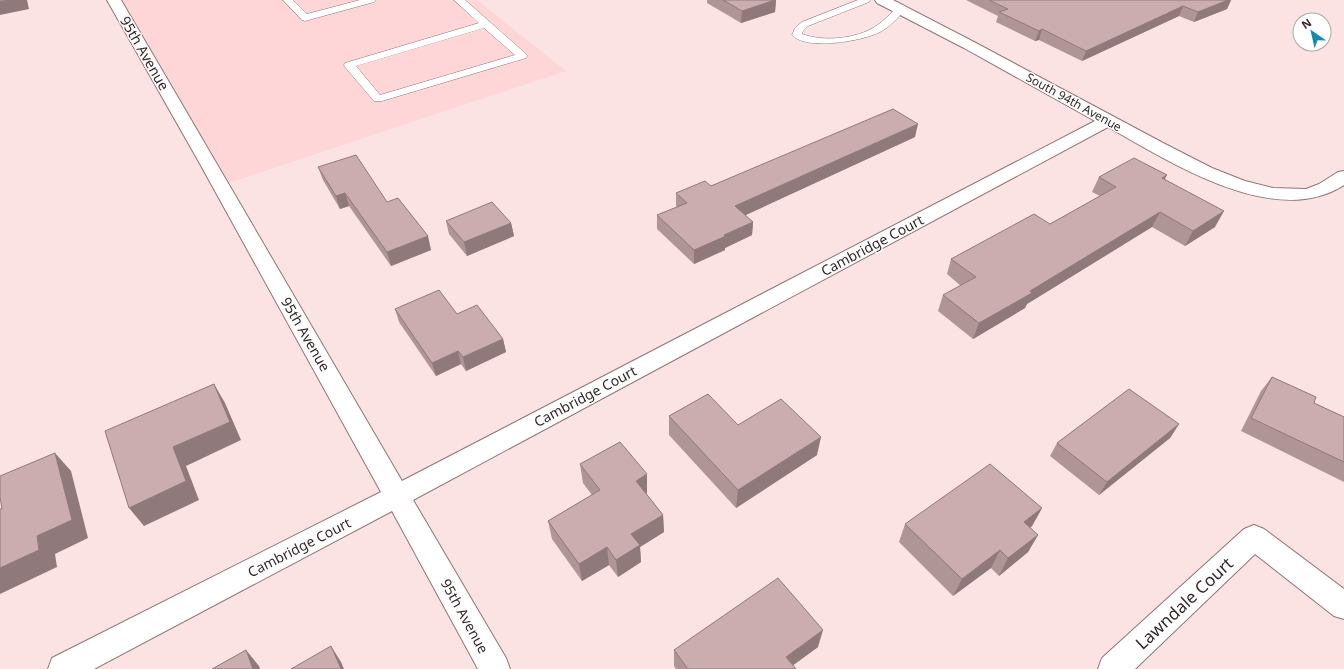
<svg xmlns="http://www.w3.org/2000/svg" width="1344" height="669" font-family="'Noto Sans',sans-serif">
<rect width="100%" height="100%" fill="#fbe2e3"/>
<!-- built -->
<path fill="#fed6d8" d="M110 0H477L566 71 214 188Z"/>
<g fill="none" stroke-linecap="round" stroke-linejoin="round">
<!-- service casing -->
<g stroke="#907475" stroke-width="1">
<path id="service" d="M283 0H293L307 14 360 0H376L374 2 305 21 302 20Z
M454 0H465L526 54 527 56 526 58 382 101H374L345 67 344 65 345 63 479 23ZM484 28 515 55 380 95 356 66Z
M858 0H871L869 2 808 26 803 31 802 34C823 42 857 39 876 26 884 21 890 14 897 7H903L905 9C898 18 890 27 880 32 863 41 806 51 792 35L795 28 802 22Z"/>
</g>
<!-- minor casing -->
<g stroke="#907475" stroke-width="2">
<path id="minor" d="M107 0H121L402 481 1095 121 964 48 877 3 875 0H893L974 42 1165 144 1212 168 1245 181 1273 188 1306 189 1319 184 1338 172 1344 171V185C1275 230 1170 162 1108 127L413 500 506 658 510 669H478L392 511 94 669H48L52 658 381 492 199 162Z
M1254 525 1264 529 1344 589V619L1334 616 1255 554 1135 669H1098L1102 658 1244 529Z"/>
</g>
<!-- service -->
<use href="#service" fill="#fff" fill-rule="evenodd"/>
<!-- minor -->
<use href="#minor" fill="#fff" fill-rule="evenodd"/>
</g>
<!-- wall -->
<path fill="#af9596" d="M707 0H776L775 12 741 23 707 3Z
M966 0H1231L1227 9 1194 22 1179 16 1082 61 1039 40 1035 41 996 22 998 16Z
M915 137 745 215 753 222 752 235 725 248V250L694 264 657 229V215L677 207 676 206V193L711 186Z
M318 167 387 202 431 250 391 266 349 206 340 209 323 180Z
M1099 177 1165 179 1215 227 1185 246 1152 227 1027 304 1025 308 973 339 938 311 943 295 961 286 947 274 951 259 1050 224 1100 196 1092 192Z
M446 221 511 223 514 236 467 256 449 234Z
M395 309 457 314 503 339 506 352 466 371 461 364 436 376 399 322Z
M1272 377 1314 403 1344 417V482L1241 431 1261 391Z
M669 416 738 425 817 455 736 508 669 435Z
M1179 424 1170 438 1099 495 1050 456 1057 443Z
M580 464 647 493H646L663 515 664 532 640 547 641 562 618 577 609 565 582 581 552 539 548 521 592 495 583 483Z
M1042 508 1032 526 1030 528 1038 535 1028 552 999 576 991 568 953 596 899 542 905 524Z
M818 647 793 665 796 669H676L674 666V650Z"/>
<!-- shaded-wall -->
<path fill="#8f797a" d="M7 0H27L29 9 0 15V2Z
M776 0 775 12 741 23 742 11Z
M1228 0H1231L1227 9 1194 22 1198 12Z
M1183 6 1179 16 1082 61 1086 51Z
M1042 29 1039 40 1035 41 1039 31Z
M918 124 915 137 735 220V206Z
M1167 175 1159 190 1162 178Z
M345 193 349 206 340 209 336 196Z
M1224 211 1215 227 1185 246 1193 231Z
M1160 212 1152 227 1027 304 1025 308 973 339 979 323 1030 291Z
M753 222 752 235 725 248V250L694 264V250L724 235Z
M511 223 514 236 467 256 464 242Z
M428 236 431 250 391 266 387 252Z
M503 339 506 352 466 371 463 357Z
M458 351 461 364 436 376 432 363Z
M214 384 225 403 241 440 186 466 199 500 144 526 129 508 173 447Z
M1179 424 1170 438 1099 495 1107 482Z
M821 437 817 455 736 508 738 490Z
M55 453 71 471 88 538 55 554 57 567 0 594V568Z
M647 474V493L637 499 636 481Z
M1042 508 1032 526 1015 540 1024 522Z
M663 515 664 532 640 547 641 562 618 577 616 560 631 534Z
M1038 535 1028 552 999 576 1008 558Z
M607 547 609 565 582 581 579 564Z
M1000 550 991 568 953 596 962 579Z
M823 630 818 647 788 669 786 657Z
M331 646 341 662 344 669H341Z
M246 650 259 666 260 669H253Z"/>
<!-- building -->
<path fill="#ccadaf" stroke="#8f797a" d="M0 0H7L0 2Z
M723 0H775L742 11Z
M989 0H1228L1198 12 1183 6 1086 51 1042 29 1039 31 999 12 1008 9Z
M893 109 918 124 735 206 753 222 724 235 726 236 694 250 657 215 687 203 676 193 705 181 711 186Z
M356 155 387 202 398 198 428 236 387 252 345 193 336 196 318 167Z
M1134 158 1167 175 1162 178 1224 211 1193 231 1160 212 1030 291 1032 293 979 323 943 295 976 277 951 259 1034 214 1050 224 1116 187 1099 177Z
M492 202 511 223 464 242 446 221Z
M439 290 457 314 477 305 503 339 463 357 458 351 432 363 395 309Z
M1272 377 1316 397 1314 403 1344 417V462L1251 418Z
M214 384 230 422 173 447 186 481 129 508 105 431Z
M1129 389 1179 424 1107 482 1057 443Z
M708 394 738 425 781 399 821 437 738 490 669 416Z
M620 442 647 474 636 481 663 515 631 534 640 545 616 560 607 547 579 564 548 521 600 490 580 464Z
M55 453 72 520 37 536 39 550 0 568V509H2L0 497V476Z
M990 464 1042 508 1024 522 1038 535 1008 558 1000 550 962 579 905 524Z
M778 578 823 630 786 657 796 669H688L674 650Z
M331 646 341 669H291Z
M246 650 253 669H212Z"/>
<g text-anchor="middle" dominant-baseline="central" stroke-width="3" stroke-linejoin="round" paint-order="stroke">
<!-- far-street labels -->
<g font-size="12" fill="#342828" stroke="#fff">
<text transform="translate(1074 102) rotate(29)">South 94th Avenue</text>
</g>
<!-- street labels -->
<g font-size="14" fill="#342828" stroke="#fff">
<text transform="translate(145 53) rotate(60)">95th Avenue</text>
<text transform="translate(872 245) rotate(-28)">Cambridge Court</text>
<text transform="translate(306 334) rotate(60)">95th Avenue</text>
<text transform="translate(585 396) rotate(-28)">Cambridge Court</text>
<text transform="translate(299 547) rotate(-27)">Cambridge Court</text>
<text transform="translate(465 616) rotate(61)">95th Avenue</text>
</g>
<!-- near-street labels -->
<g font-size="17" fill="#342828" stroke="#fff">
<text transform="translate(1184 603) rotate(-43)">Lawndale Court</text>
</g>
</g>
<!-- north arrow -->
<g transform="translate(1312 32) rotate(326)"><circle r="19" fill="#ffffff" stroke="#aea9a9"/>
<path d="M0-3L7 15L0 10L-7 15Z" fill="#158caf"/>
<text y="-6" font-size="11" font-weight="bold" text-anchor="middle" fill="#342828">N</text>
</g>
</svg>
